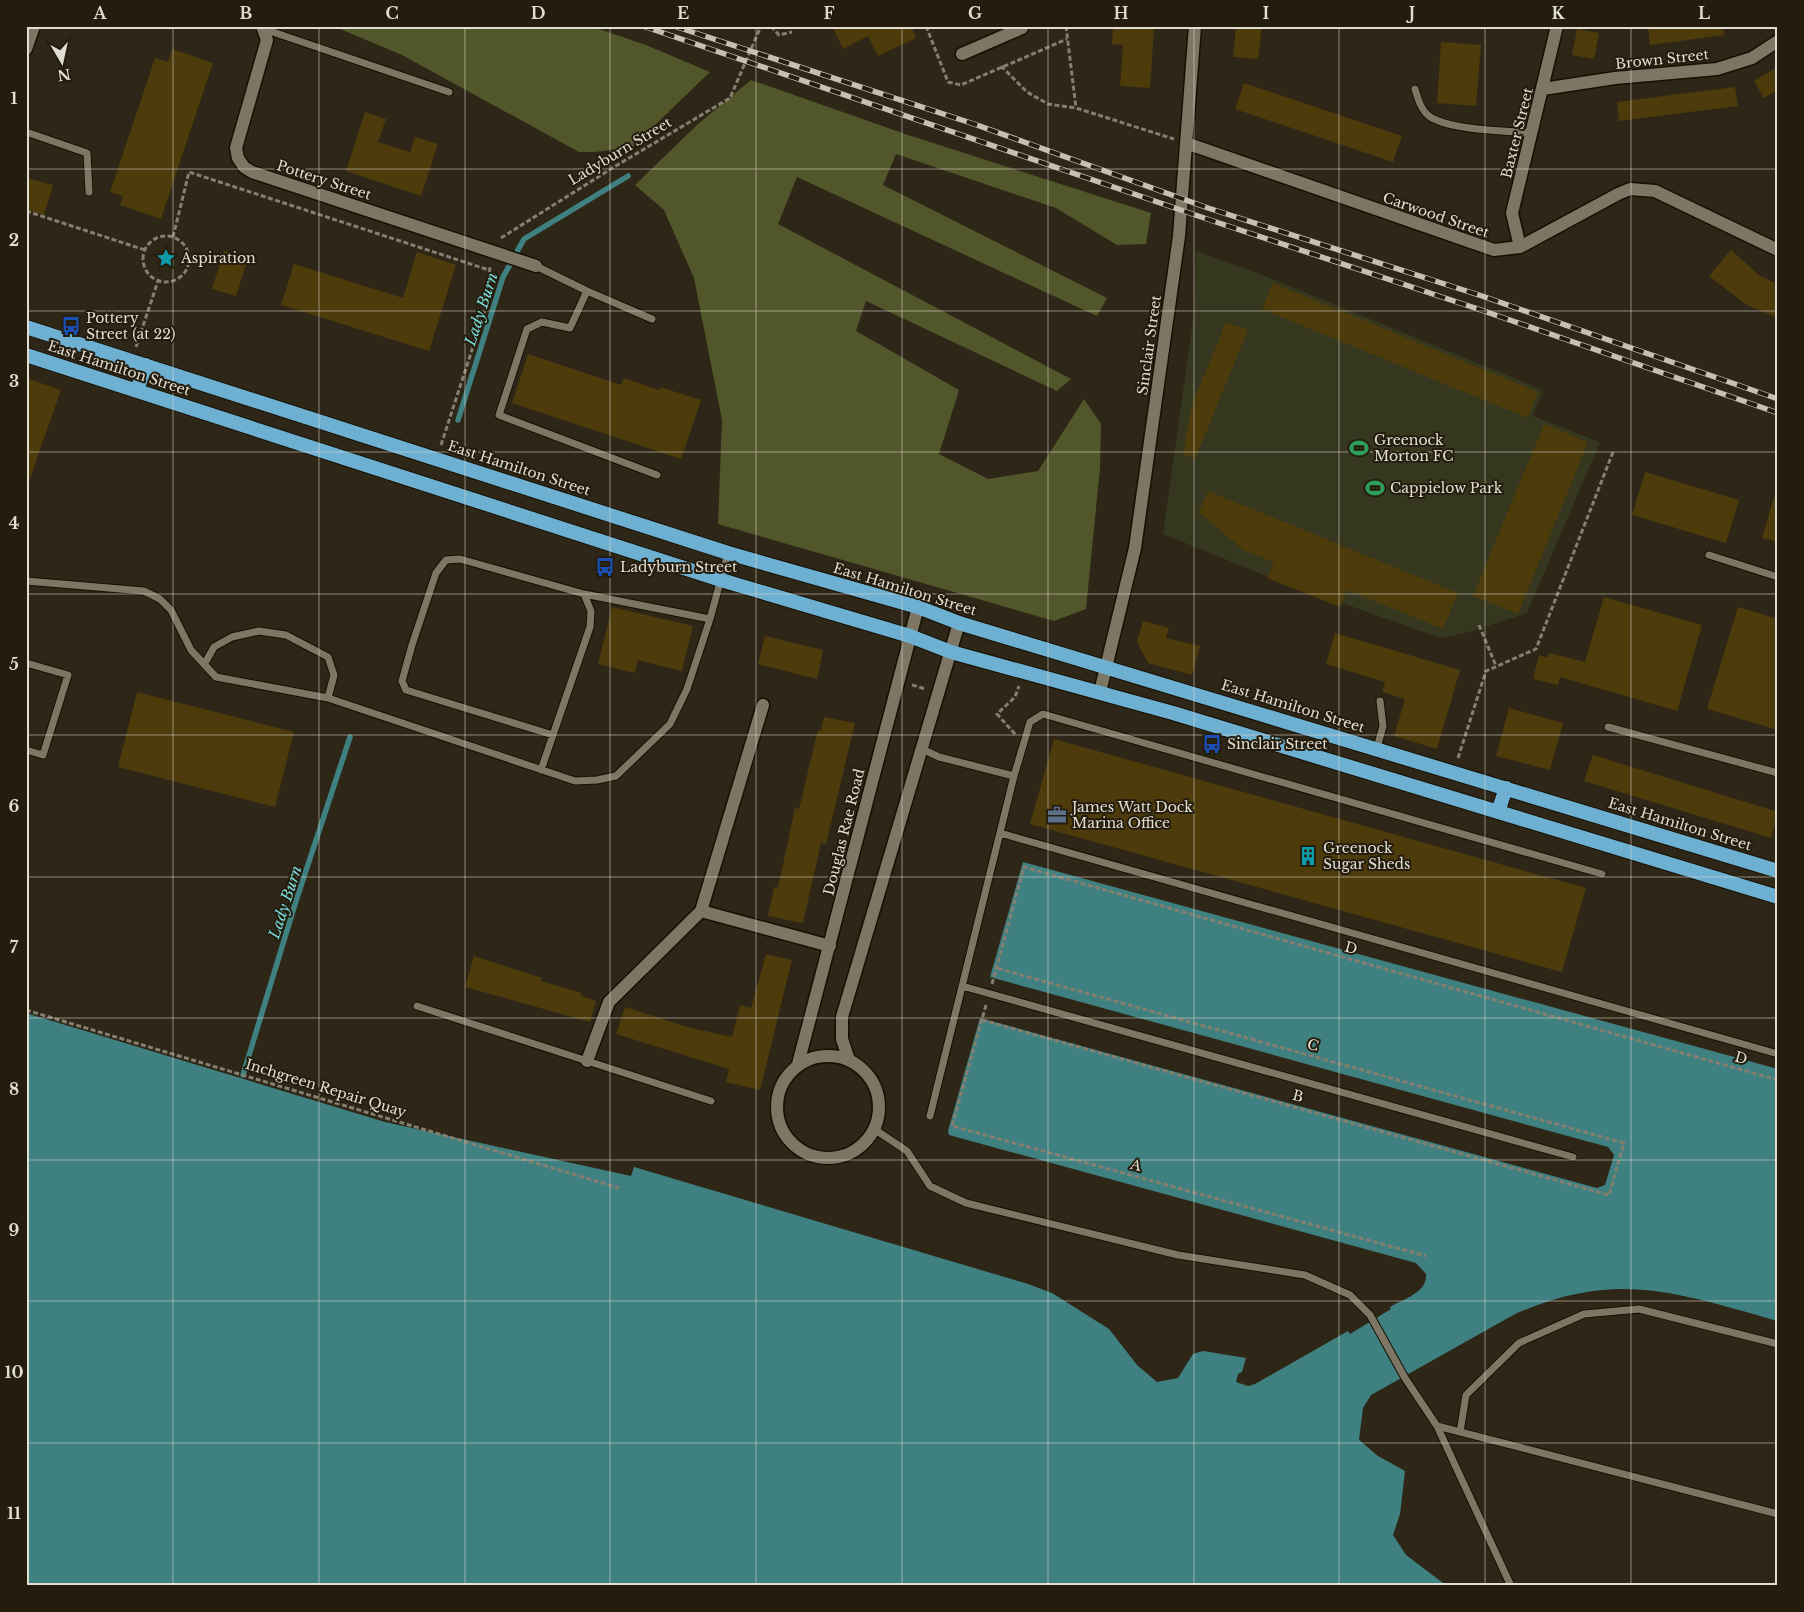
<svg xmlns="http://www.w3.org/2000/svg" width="1804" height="1612" font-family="'Libre Baskerville',serif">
<rect width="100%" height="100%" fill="#2e2717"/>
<!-- green -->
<path fill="#35381e" d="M1196 251 1260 274 1543 390 1533 416 1600 442 1527 613 1469 632 1440 638 1269 577 1163 534 1194 314Z"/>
<!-- forest -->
<path fill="#52572b" d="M333 26H590L646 45 710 72 632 147 595 152H579L402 55Z
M751 80 908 135 1151 213 1146 244 1117 245 1056 208 896 154 883 185 1107 298 1097 316 797 177 778 224 1071 379 1057 391 866 301 856 331 959 390 939 454 988 479 1038 471 1084 399 1101 424 1100 468 1086 609 1054 621 718 524 722 420 694 278 664 210 635 185 697 125Z"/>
<!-- water -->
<path fill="#3f8080" d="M1023 862 1778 1069V1321C1677 1293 1617 1269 1515 1314L1371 1395 1363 1408 1359 1440 1378 1456 1405 1471 1400 1514 1393 1535 1406 1555 1447 1586H39L26 1582V1013L385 1122 631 1176 634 1167 1028 1284 1052 1293 1109 1329 1137 1365 1157 1382 1178 1378 1193 1354 1203 1351 1246 1358 1242 1372 1238 1374 1236 1382 1248 1386 1255 1384 1348 1331 1350 1334 1391 1309 1390 1307C1404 1299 1428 1292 1426 1274L1416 1263 949 1135 948 1131 980 1018 1597 1188 1605 1185 1614 1155 1608 1147 990 977Z"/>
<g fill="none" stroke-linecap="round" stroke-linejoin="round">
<!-- stream -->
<path stroke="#3f8080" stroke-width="5.5" d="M458 420 503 277 524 239 628 176
M243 1075 296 901 350 737"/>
</g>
<!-- building -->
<path fill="#4d3b0c" d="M832 26H911L916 38 878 56 868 36 843 49Z
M1113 26H1154L1150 88 1120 86 1123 45 1112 44Z
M1236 26H1262L1258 59 1233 57Z
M1648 26H1723L1724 35 1650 45Z
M1577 29 1599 33 1594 59 1572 55Z
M1441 42 1481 45 1476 106 1437 103Z
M172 49 213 63 161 219 120 205 123 196 110 192 155 58 168 62Z
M1778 67V90L1764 98 1754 81Z
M1244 83 1402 136 1393 162 1235 109Z
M1735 87 1738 106 1619 121 1617 102Z
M365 112 386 119 378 142 410 152 415 137 438 144 421 196 346 171Z
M26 178 53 185 44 215 26 210Z
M1731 250 1760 276 1778 284V318L1747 305 1709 276Z
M224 251 248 258 236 296 212 289Z
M417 252 456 265 429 351 281 305 294 264 403 298Z
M1273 283 1538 392 1528 418 1262 309Z
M1226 322 1248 330 1195 459 1183 454 1192 405Z
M528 354 621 385 624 378 659 390 660 387 701 400 681 459 512 403Z
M26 378 61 390 28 484H26Z
M1544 424 1588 442 1518 614 1473 596Z
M1645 472 1739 500 1726 543 1632 515Z
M1208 491 1458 593 1443 629 1347 590 1340 607 1267 578 1274 562 1243 550 1199 512Z
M1774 497 1778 498V542L1762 538Z
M1604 597 1702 625 1677 711 1560 677 1558 685 1533 679 1539 655 1548 658 1549 653 1585 662Z
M612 607 693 626 682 671 638 660 635 673 598 664Z
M1738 607 1778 619V730L1707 709Z
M1143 621 1169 628 1166 638 1200 646 1192 675 1148 663 1137 642Z
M1335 633 1460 670 1437 749 1394 736 1405 699 1382 692 1385 682 1326 664Z
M765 636 823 650 817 679 758 664Z
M137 692 294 732 275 807 118 767Z
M1509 708 1563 723 1550 770 1496 756Z
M824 717 855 723 826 844 821 843 803 923 768 916 774 887 778 888 795 808 799 809 818 730 821 731Z
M1054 739 1586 888 1562 972 1030 824Z
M1593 755 1778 812 1771 838 1584 781Z
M766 954 792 960 760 1090 726 1082 729 1069 616 1034 625 1007 687 1027 732 1037 740 1005 751 1008Z
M474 956 542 978 541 981 582 993 581 996 596 1001 590 1022 465 987Z"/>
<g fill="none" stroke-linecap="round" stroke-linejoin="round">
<!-- service casing -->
<g stroke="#161003" stroke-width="9">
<path id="service" d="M264 29 449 92
M1415 89C1418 99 1421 110 1429 116 1447 130 1508 131 1532 133
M26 132 87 153 89 192
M536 266 587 291 570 328 542 322 527 329 499 415 657 475
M587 291 652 319
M1709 555 1778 577
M26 581 144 591 160 599 171 610 191 650 216 677 328 698 334 675 328 657 286 635 259 631 232 637 214 647 205 663
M584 594 710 619
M26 663 68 675 43 755 26 750
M328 698 575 781 597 780 616 776 670 724 687 689 710 619 728 553
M1608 727 1778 773
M1377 748 1383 726 1380 701
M922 749 939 757 1014 776 930 1116
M541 770 590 627 591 611 584 594 460 559 446 560 436 573 412 645 402 681 406 690 553 735
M1014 776 1030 722 1043 714 1602 874
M1000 833 1778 1054
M962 986 1573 1157
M417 1006 711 1101
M874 1129 907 1151 930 1186 966 1203 1178 1255 1305 1275 1350 1295 1370 1315 1405 1378 1437 1426 1511 1586
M1437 1426 1778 1514
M1460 1432 1466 1395 1519 1343 1584 1314 1639 1309 1778 1344"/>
</g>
<!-- minor casing -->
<g stroke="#161003" stroke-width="15">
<path id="minor" d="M262 26 267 40 236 148 238 158 244 167 252 172 536 266
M26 49 34 26
M962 54 1022 28 1021 26
M1543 89 1615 78 1717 69 1752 58 1778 41
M1186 143 1494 250 1520 247 1618 194 1630 189 1655 191 1778 250
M1520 247 1512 213 1557 26
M1100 692 1135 548 1179 236 1195 26
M701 911 830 946
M777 1107a51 51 0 1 1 102 0a51 51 0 1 1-102 0Z
M849 1060 842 1039V1017L959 623
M587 1061 609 1002 701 911 763 705
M798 1064 918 607"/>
</g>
<!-- trunk casing -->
<g stroke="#161003" stroke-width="16">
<path id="trunk" d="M26 327 728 553 918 607 959 623 1778 871
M26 355 721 580 910 636 951 652 1173 713 1778 897
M137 390 146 365
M1498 812 1506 788"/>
</g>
<!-- path -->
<path stroke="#857f72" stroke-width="3" stroke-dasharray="5 2.5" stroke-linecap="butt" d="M771 26 779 35 792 32
M926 26 948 82 961 85 1067 39
M1066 26 1076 108
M1001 66 1027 92 1048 104 1076 108 1174 139
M26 211 145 250
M143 259a23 23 0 1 1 46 0a23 23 0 1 1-46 0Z
M173 237 189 172 489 270
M501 238 614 167 730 98 761 26
M136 347 158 281
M441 445 487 304 490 266
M1479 625 1496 666
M912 685 926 689
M1015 734 997 714 1015 697 1019 686
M1458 758 1486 671 1536 649 1613 452
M992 984 1024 867 1778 1080
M986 1005 952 1126 1426 1256
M26 1010 619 1188
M982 1020 1609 1195 1624 1143 996 968"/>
<!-- service -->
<use href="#service" stroke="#7e7664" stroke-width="7"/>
<!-- minor -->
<use href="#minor" stroke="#7e7664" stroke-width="12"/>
<!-- trunk -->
<use href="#trunk" stroke="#6db0d2" stroke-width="14"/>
<!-- rail casing -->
<g stroke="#c5bfb4" stroke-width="5.5">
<path id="rail" d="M643 26 1210 220 1478 309 1778 413
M674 26 974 124 1208 208 1482 296 1778 399"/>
</g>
<!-- rail -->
<use href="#rail" stroke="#241d0e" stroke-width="4" stroke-dasharray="11" stroke-linecap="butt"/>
</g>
<!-- grid -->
<path fill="none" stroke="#e2ddd3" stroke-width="1" stroke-opacity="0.55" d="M173 26V1586M319 26V1586M465 26V1586M610 26V1586M756 26V1586M902 26V1586M1048 26V1586M1194 26V1586M1339 26V1586M1485 26V1586M1631 26V1586M26 169H1778M26 311H1778M26 452H1778M26 594H1778M26 735H1778M26 877H1778M26 1018H1778M26 1160H1778M26 1301H1778M26 1443H1778"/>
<!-- icons -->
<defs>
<g id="sight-bare" transform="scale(1.5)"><path d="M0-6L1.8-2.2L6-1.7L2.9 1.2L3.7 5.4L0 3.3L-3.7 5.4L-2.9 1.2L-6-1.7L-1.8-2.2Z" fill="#0f9aa8" stroke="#241d0e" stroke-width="2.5" paint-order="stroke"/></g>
<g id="bus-bare" transform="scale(1.5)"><path d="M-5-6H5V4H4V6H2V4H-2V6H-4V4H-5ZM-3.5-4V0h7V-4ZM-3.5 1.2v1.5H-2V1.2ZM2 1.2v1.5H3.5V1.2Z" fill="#1a4fb4" stroke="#241d0e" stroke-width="2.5" paint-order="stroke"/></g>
<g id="stadium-bare" transform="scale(1.5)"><path d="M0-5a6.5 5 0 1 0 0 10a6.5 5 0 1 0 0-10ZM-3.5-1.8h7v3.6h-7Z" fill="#2e9e5b" stroke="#241d0e" stroke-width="2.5" paint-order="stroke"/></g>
<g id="office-bare" transform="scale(1.5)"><path d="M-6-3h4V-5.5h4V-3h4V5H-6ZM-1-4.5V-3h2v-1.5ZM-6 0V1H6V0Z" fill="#5c6f8a" stroke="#241d0e" stroke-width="2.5" paint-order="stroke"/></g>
<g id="building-bare" transform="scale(1.5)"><path d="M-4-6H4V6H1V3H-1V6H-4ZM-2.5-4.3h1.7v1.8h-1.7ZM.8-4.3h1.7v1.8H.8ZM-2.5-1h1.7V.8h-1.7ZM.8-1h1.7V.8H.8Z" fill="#0f9aa8" stroke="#241d0e" stroke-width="2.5" paint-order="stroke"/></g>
</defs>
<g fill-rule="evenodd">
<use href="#sight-bare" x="166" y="258"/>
<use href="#bus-bare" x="71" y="326"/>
<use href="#stadium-bare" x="1359" y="448"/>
<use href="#stadium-bare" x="1375" y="488"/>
<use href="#bus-bare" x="605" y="567"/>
<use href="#bus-bare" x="1212" y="744"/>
<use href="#office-bare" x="1057" y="815"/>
<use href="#building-bare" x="1308" y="856"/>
</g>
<g text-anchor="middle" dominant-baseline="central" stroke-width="4" stroke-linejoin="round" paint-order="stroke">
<!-- street labels -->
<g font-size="14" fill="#e2ddd3" stroke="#241d0e">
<text transform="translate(1662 59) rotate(-6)">Brown Street</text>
<text transform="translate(1517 133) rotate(-76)">Baxter Street</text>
<text transform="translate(620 151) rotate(-31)">Ladyburn Street</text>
<text transform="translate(324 180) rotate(18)">Pottery Street</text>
<text transform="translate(1436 215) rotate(19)">Carwood Street</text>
<text transform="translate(1149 345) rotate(-82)">Sinclair Street</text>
<text transform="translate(119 368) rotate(18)">East Hamilton Street</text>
<text transform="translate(519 468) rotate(18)">East Hamilton Street</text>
<text transform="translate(905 589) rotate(17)">East Hamilton Street</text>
<text transform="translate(1293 706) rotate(17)">East Hamilton Street</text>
<text transform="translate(1680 824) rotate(17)">East Hamilton Street</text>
<text transform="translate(844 832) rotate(-76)">Douglas Rae Road</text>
<text transform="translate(1351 948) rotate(16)">D</text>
<text transform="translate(1313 1045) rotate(16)">C</text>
<text transform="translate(1741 1058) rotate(16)">D</text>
<text transform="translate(326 1088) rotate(17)">Inchgreen Repair Quay</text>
<text transform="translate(1298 1096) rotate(16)">B</text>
<text transform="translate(1136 1165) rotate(15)">A</text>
</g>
<!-- poi labels -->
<g font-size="14" fill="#e2ddd3" stroke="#241d0e" text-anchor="start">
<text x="181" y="258">Aspiration</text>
<text x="86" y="318">Pottery<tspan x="86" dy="16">Street (at 22)</tspan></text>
<text x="1374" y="440">Greenock<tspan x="1374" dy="16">Morton FC</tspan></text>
<text x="1390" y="488">Cappielow Park</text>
<text x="620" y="567">Ladyburn Street</text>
<text x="1227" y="744">Sinclair Street</text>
<text x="1072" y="807">James Watt Dock<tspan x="1072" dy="16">Marina Office</tspan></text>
<text x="1323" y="848">Greenock<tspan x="1323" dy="16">Sugar Sheds</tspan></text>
</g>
<!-- water labels -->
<g font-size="15" font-style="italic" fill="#78dede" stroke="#241d0e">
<text transform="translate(481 309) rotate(-72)">Lady Burn</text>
<text transform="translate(285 902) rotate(-72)">Lady Burn</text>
</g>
</g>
<!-- border -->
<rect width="1804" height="1612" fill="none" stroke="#241d0e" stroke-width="55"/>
<!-- north arrow -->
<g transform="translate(62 62) rotate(171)" stroke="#241d0e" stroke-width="4" paint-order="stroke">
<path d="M0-4L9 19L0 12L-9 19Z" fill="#e2ddd3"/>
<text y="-8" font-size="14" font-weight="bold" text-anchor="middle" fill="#e2ddd3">N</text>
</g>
<rect x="28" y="28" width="1748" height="1556" fill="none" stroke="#e2ddd3" stroke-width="2"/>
<g font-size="16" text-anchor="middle" font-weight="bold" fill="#e2ddd3">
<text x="100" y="19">A</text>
<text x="246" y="19">B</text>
<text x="392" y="19">C</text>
<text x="538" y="19">D</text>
<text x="683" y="19">E</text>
<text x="829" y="19">F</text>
<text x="975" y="19">G</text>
<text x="1121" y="19">H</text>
<text x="1266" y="19">I</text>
<text x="1412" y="19">J</text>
<text x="1558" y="19">K</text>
<text x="1704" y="19">L</text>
<text x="14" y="104">1</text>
<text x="14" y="246">2</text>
<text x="14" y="387">3</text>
<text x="14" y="529">4</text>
<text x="14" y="670">5</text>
<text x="14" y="812">6</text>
<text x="14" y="953">7</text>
<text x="14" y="1095">8</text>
<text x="14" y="1236">9</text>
<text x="14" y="1378">10</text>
<text x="14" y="1519">11</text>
</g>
</svg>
